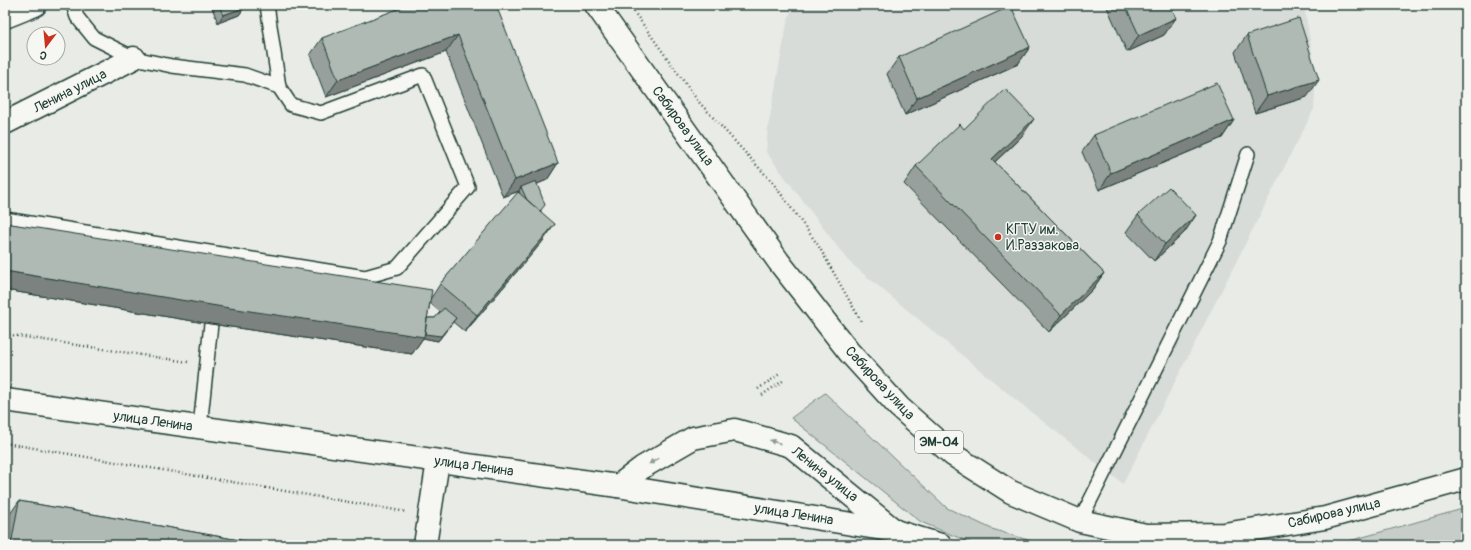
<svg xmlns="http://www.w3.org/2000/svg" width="1471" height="550" font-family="Pangolin,sans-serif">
<rect width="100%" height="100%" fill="#e9ebe7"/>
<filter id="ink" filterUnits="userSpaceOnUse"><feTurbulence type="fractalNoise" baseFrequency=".025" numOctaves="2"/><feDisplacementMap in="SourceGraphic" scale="8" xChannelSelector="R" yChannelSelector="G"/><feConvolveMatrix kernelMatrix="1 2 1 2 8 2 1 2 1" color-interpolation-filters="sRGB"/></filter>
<g filter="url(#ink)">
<!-- built -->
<path fill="#d8dcd8" d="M793 5H1304L1316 75 1314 109 1123 484 1027 409 848 261 766 152 768 127 787 23Z"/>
<!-- green -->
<path fill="#c7cec9" stroke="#73867e" d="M825 393 947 508 992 529 1044 545H976L921 522 791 418Z
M1466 508V545H1335Z"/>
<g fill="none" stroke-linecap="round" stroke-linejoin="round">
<!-- service casing -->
<g stroke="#1f3d34" stroke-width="16">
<path id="service" d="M73 5 77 17 94 38 134 58 172 66 245 75 279 87
M5 219 365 277 397 268 468 187 423 75 321 113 291 105 279 87 267 5
M200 427 211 324
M1080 521 1220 241 1248 154"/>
</g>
<!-- minor casing -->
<g stroke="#1f3d34" stroke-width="25">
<path id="minor" d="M5 17 35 5
M5 123 134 58
M618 486 643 467 693 438 735 430 791 446 895 531
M425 545 438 461"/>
</g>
<!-- secondary casing -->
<g stroke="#1f3d34" stroke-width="25">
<path id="secondary" d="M5 400 618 486 895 531 941 545"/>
</g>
<!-- trunk casing -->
<g stroke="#1f3d34" stroke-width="25">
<path id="trunk" d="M596 5 779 262 849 352 899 407 953 455 1011 492 1080 521 1146 535 1224 534 1325 518 1466 479"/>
</g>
<!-- path -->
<path stroke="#1f3d34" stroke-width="2.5" stroke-dasharray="1 3" stroke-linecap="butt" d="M629 5 698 101 773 183 818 245 861 321
M5 334 188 362
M758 389 781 373
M762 395 784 380
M5 443 407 512"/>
<!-- service -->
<use href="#service" stroke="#f6f6f2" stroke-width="13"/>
<!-- minor -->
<use href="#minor" stroke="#f6f6f2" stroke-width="22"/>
<!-- secondary -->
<use href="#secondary" stroke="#f6f6f2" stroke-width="22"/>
<!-- trunk -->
<use href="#trunk" stroke="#f6f6f2" stroke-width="22"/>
</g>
<!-- wall -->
<path fill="#97a09c" stroke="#1f3d34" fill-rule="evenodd" d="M211 5H243L244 8 239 15 218 23Z
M882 5H894L884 9Z
M1106 5H1171L1176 18 1164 35 1127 52Z
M448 10 558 163 547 180 537 184 541 211 543 241 465 332 453 322 438 341 423 338 412 354 211 324 5 290V223L431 298 440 284 520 193 519 191 503 197 446 52 326 97 310 55 322 38ZM430 303 440 312 435 318H427Z
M1247 35 1307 97 1255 113 1235 52Z
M1030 47 1018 64 905 115 887 74 899 57Z
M1234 120 1222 138 1099 190 1082 152 1094 135Z
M964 129 1022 136 995 162 1104 273 1092 290 1049 332 904 184 916 166Z
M1138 215H1196L1184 233 1154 261 1126 232Z
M19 501 267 545H5V539L10 514Z"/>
<!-- shaded-wall -->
<path fill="#7b827f" stroke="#1f3d34" d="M887 5H894L884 9Z
M244 8 239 15 218 23 223 15Z
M1176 18 1164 35 1127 52 1139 35Z
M458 35 446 52 326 97 338 80Z
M1030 47 1018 64 905 115 917 98Z
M1319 80 1307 97 1255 113 1267 96Z
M1034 119 1022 136 980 176 992 159Z
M1234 120 1222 138 1099 190 1111 173Z
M558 163 547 180 523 190 521 187 519 191 503 197 515 180Z
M1196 215 1184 233 1154 261 1165 244Z
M555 224 543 241 465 332 477 315Z
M5 271 416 335 456 318 438 341 423 338 412 354 211 324 5 290Z
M1104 273 1092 290 1049 332 1061 315Z"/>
<!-- building -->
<path fill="#b0bab5" stroke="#1f3d34" d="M219 5H243L244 8 223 15Z
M408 5H446L448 10 460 5H496L558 163 515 180 458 35 338 80 322 38Z
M1125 5H1171L1176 18 1139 35Z
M1011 6 1030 47 917 98 899 57Z
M1299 18 1319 80 1267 96 1247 35Z
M1217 83 1234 120 1111 173 1094 135Z
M1005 89 1034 119 992 159 1104 273 1061 315 916 166 960 124 964 129Z
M536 181 545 205 540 211 527 200 521 187Z
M1169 187 1196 215 1165 244 1138 215Z
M518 192 555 224 477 315 440 284Z
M5 223 432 290 424 337 223 307 5 271Z
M444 308 456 318 441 336 425 334 427 318H435Z
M19 501 267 545H11Z
M281 543 292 545H280Z"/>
<!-- one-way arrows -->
<defs><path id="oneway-solid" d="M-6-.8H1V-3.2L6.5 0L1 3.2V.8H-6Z"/></defs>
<g fill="#8a9a93">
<use href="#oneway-solid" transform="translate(775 442) rotate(-163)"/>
<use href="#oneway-solid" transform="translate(654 461) rotate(150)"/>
</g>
</g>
<!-- markers -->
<circle fill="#c8321e" stroke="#f6f6f2" stroke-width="1.5" cx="998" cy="237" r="4"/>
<g text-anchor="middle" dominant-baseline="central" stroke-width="3" stroke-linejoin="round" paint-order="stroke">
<!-- shield labels -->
<rect fill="#f6f6f2" stroke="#60746d" stroke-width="1" x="915" y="431" width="48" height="22" rx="3"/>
<g font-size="13" font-weight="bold" fill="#1f3d34">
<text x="939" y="442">ЭМ-04</text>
</g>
<!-- street labels -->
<g font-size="14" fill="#1f3d34" stroke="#f6f6f2">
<text transform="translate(70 91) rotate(-27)">Ленина улица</text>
<text transform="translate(683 126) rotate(54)">Сабирова улица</text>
<text transform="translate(880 383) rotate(47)">Сабирова улица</text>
<text transform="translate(153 421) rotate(8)">улица Ленина</text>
<text transform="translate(474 466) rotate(8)">улица Ленина</text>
<text transform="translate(825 474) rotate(38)">Ленина улица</text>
<text transform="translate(1334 513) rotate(-13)">Сабирова улица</text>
<text transform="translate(794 514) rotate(9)">улица Ленина</text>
</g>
<!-- poi labels -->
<g font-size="14" fill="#1f3d34" stroke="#f6f6f2" text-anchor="start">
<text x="1006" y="229">КГТУ им.<tspan x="1006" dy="16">И.Раззакова</tspan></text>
</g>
</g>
<!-- margin -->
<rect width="1471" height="550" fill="none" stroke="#f6f6f2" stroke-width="20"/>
<rect x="10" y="10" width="1451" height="530" fill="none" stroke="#1f3d34" stroke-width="1.5" filter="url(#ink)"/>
<!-- north arrow -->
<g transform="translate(46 46) rotate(196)"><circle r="19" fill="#f6f6f2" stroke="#a0aca6"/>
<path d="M0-3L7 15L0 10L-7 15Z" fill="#c8321e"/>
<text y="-6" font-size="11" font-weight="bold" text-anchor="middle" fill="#1f3d34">С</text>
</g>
</svg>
